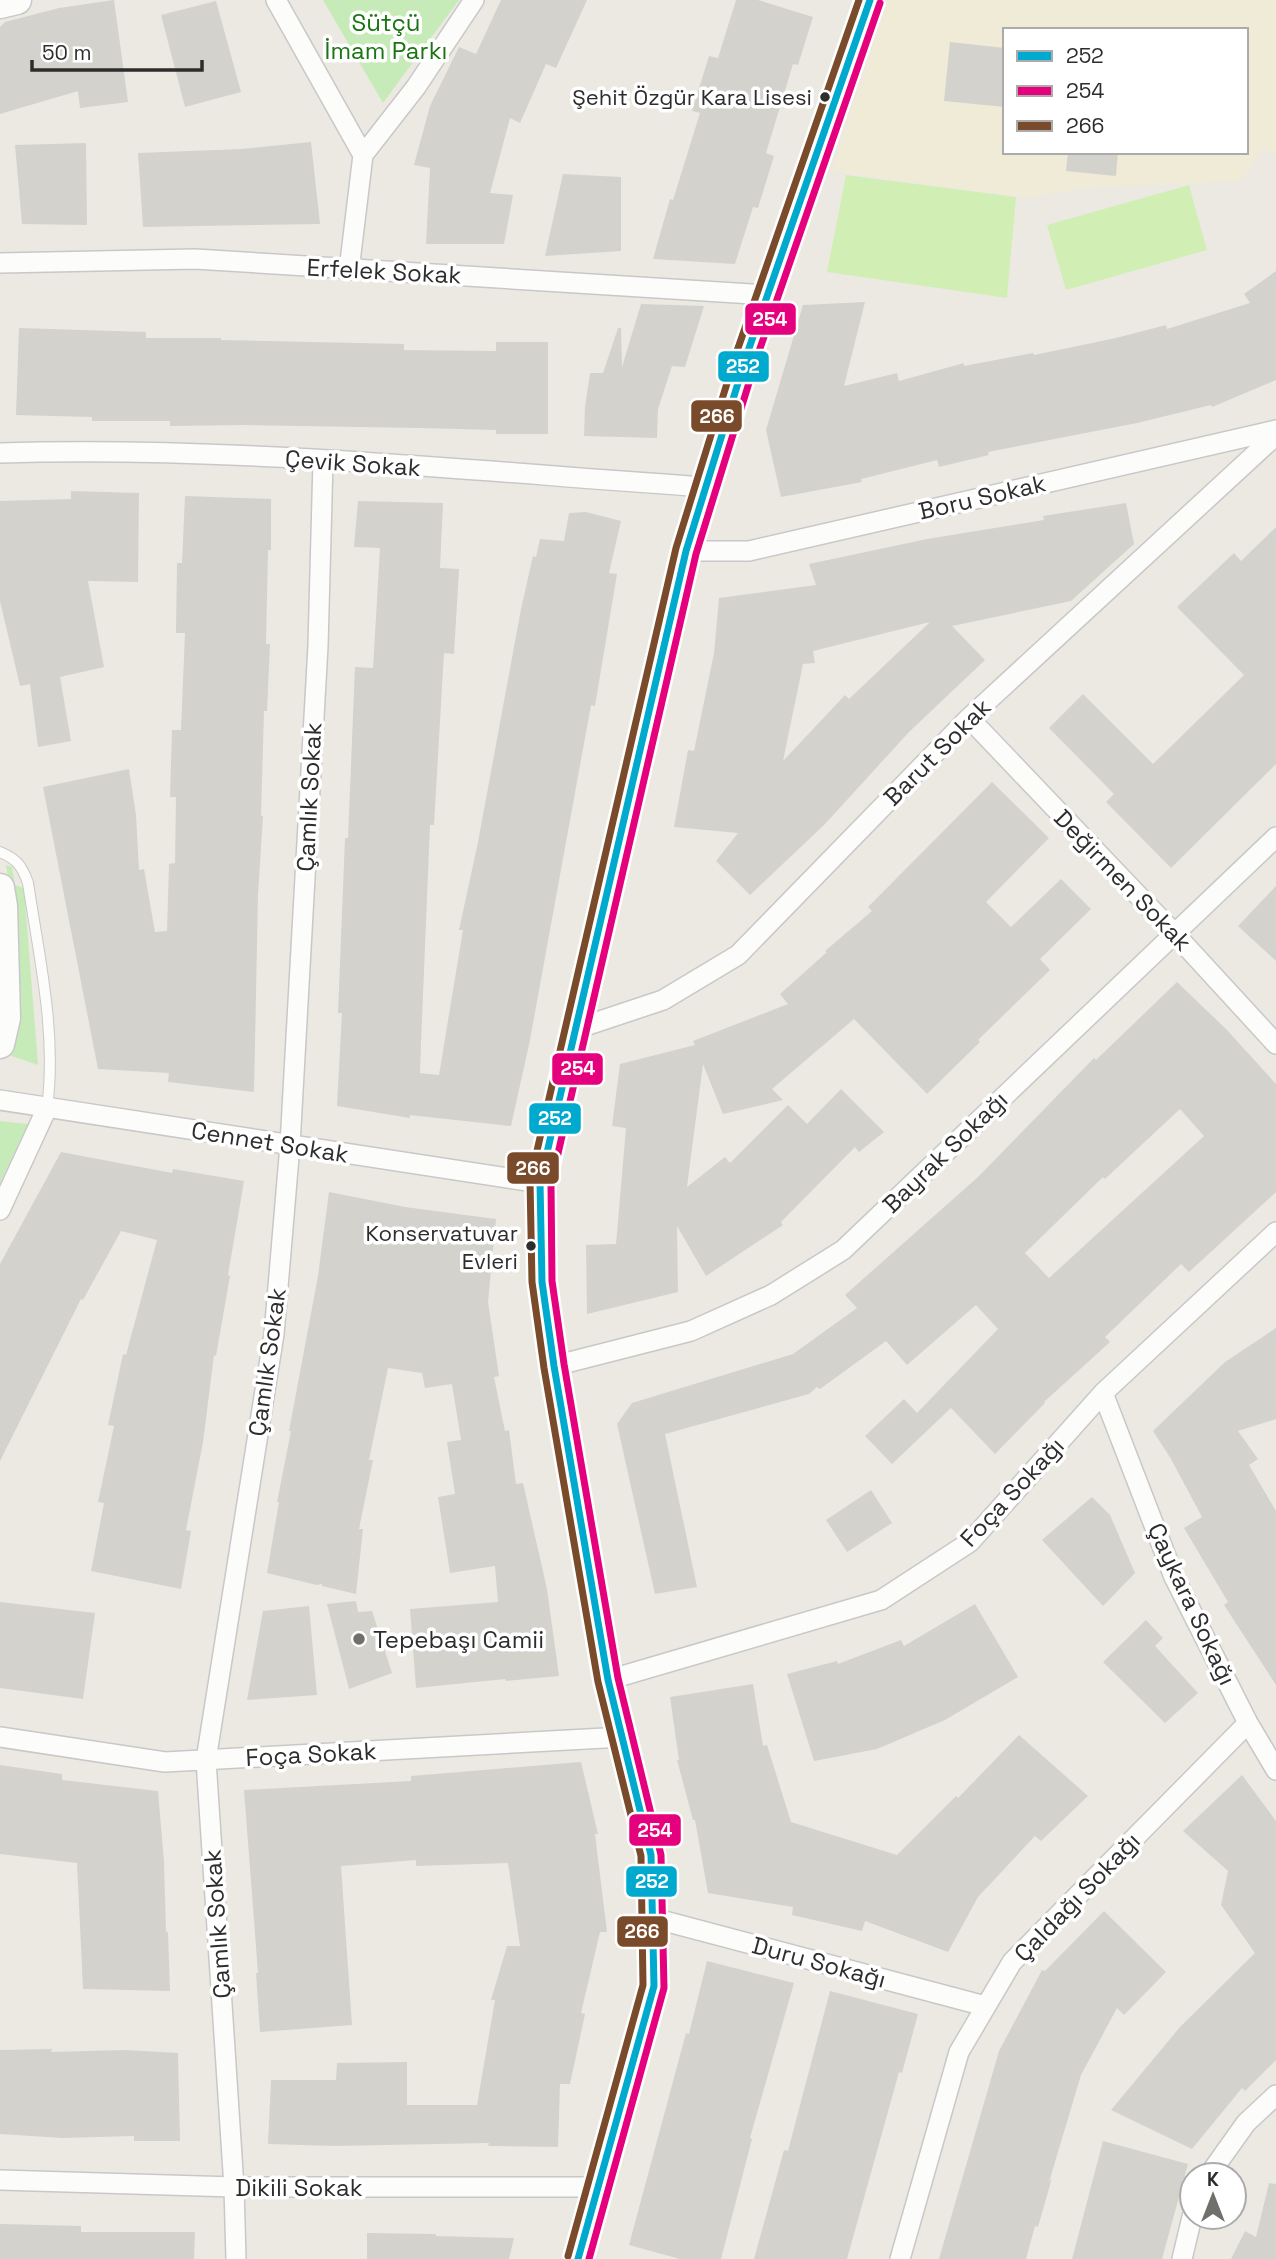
<svg xmlns="http://www.w3.org/2000/svg" width="1276" height="2259" font-family="'Space Grotesk',sans-serif">
<rect width="100%" height="100%" fill="#ece9e2"/>
<!-- education -->
<path fill="#f0ebd6" fill-rule="evenodd" d="M888 0H1276V154L1263 148 1240 181 1081 188 1029 198 832 171ZM1005 30H1246V152H1005Z"/>
<!-- green -->
<path fill="#c6ebb8" d="M323 0H459L383 103Z
M6 865 12 867 15 885 24 888 38 1065 6 1054 10 889Z
M0 1121 28 1124 0 1183Z"/>
<!-- pitch -->
<path fill="#d1efb5" d="M846 175 1016 197 1007 298 827 272Z
M1189 185 1207 250 1066 290 1047 225Z"/>
<!-- building -->
<path fill="#d4d2cd" fill-rule="evenodd" d="M114 0 128 102 80 108 78 91 0 114V27L5 22 59 8Z
M501 0H587L556 68 546 64 520 123 510 118 490 193 513 195 504 244H426L430 168 414 165 430 106 459 47 476 54Z
M736 0H758L813 17 798 65 793 64 766 153 774 156 758 208 753 207 735 264 653 259 670 199 673 200 700 113 692 111 709 56 718 58Z
M216 1 241 92 185 107 161 15Z
M950 42 1005 48V107L944 101Z
M311 142 320 224 143 227 138 153 242 149Z
M86 143 87 225 22 224 15 145Z
M1068 152H1118L1116 176 1066 171Z
M563 174 621 177V251L545 256Z
M1276 271V380L1212 407 1211 405 1137 423 988 452 989 455 939 467 937 460 861 479 862 482 781 497 766 430 803 305 865 302 844 386 897 373 899 381 964 363V366L1033 353 1034 355 1116 338 1166 325 1167 329 1250 303 1244 294Z
M641 304 704 306 685 367 672 366 658 409 657 438 584 436 585 407 590 373H603L618 328H621L622 367Z
M19 328 146 332V338H221V340L404 344V350L496 351V342H548V434H496V430L420 428 244 425 170 426V421H92V417L16 415Z
M71 491 139 493 138 582 88 581 104 667 60 677 71 741 38 747 30 684 20 686 0 601V501L71 499Z
M185 496 271 499V550H268L266 644H270L267 711H264L261 816H263L258 895 254 1092 168 1082 169 1073 98 1069 43 787 129 769 136 815 139 870 144 869 155 932 167 931 169 864 175 863 176 797H170L172 730H181L185 633H176L177 563H182Z
M358 501 443 503 440 568 459 569 454 654 444 653 434 825H430L421 1044 420 1073 439 1075 463 930H459L478 842 521 609 533 556 536 557 540 539 564 541 569 513 586 512 621 521 609 573 617 574 595 706 591 705 530 1040 511 1126 410 1115V1118L337 1106 342 1013H338L345 838H348L355 667 373 668 380 548 354 547Z
M1126 503 1134 544 1071 601 952 626 985 660 909 732 825 824 750 895 716 861 738 833 674 827 688 750 694 751 714 653 719 598 816 585 809 564 927 539 1044 520 1043 516ZM930 622 849 699 845 695 783 761 803 664 815 663 813 651Z
M1276 527V764L1171 868 1106 802 1114 794 1049 728 1083 694 1153 764 1244 675 1177 607 1234 553 1241 561Z
M992 782 1049 838 986 902 1011 927 1061 879 1091 909 1040 959 1050 970 978 1040 980 1042 927 1094 854 1019 772 1089 783 1100 723 1114 703 1064 687 1187 725 1157 730 1163 788 1105 807 1124 841 1089 884 1132 859 1152 855 1147 781 1222 783 1225 706 1276 677 1226 678 1292 587 1314 586 1245 616 1244 626 1128 612 1126 620 1064 695 1045 693 1041 788 1004 780 994 827 952 825 951 872 911 868 907Z
M1276 886V961L1238 926Z
M1177 982 1227 1030 1276 1084V1192L1189 1272 1181 1264 1105 1337 1110 1342 1044 1402 1045 1403 995 1454 951 1408 892 1464 865 1436 904 1399 917 1413 998 1329 976 1305 907 1365 886 1341 820 1389 817 1387 809 1394 665 1434 697 1587 655 1594 617 1424 632 1403 793 1354 857 1308 845 1295 978 1177 1094 1058 1096 1060ZM1180 1109 1204 1136 1049 1278 1025 1253 1103 1177 1105 1179Z
M61 1152 172 1173 173 1169 244 1181 228 1275 230 1276 216 1356 214 1355 203 1442 186 1530 191 1531 181 1589 91 1571 104 1503 98 1502 114 1426 108 1425 123 1354 126 1355 157 1240 121 1231 83 1300 81 1299 0 1461V1264Z
M329 1192 405 1207 496 1219 488 1302 499 1376 494 1377 505 1431 509 1430 516 1484 523 1483 547 1589 559 1676 506 1681 505 1679 416 1688 410 1609 498 1602 495 1566 450 1573 438 1497 455 1494 447 1442 461 1440 452 1384 425 1388 422 1373 388 1368 369 1460H373L359 1529H363L356 1594 322 1586V1584L317 1585 267 1573 279 1502H277L291 1431H289L318 1276Z
M1276 1328V1419L1238 1431 1258 1459 1249 1465 1276 1511V1685L1224 1605 1228 1602 1184 1528 1202 1517 1171 1459 1153 1431 1225 1362Z
M871 1490 892 1523 847 1552 826 1520Z
M1092 1497 1110 1515 1135 1573 1103 1606 1042 1540Z
M356 1601 358 1612 372 1611 392 1673 349 1689 327 1604Z
M0 1602 95 1613 83 1699 0 1688Z
M975 1604 1018 1677 945 1720 877 1749 814 1761 787 1674 837 1661 838 1664 901 1640 904 1646Z
M309 1606 317 1695 247 1700 263 1611Z
M1146 1620 1163 1638 1155 1646 1198 1693 1165 1723 1103 1662Z
M753 1684 763 1746 767 1745 791 1822 897 1855 956 1796 958 1798 1019 1735 1088 1796 1041 1841 1035 1836 978 1897 948 1952 865 1921 862 1931 792 1915 793 1907 708 1893 695 1820H693L677 1760H679L670 1697Z
M581 1762 598 1834H595L607 1932H600L581 2013 585 2014 570 2084H560L558 2147 488 2146 489 2143 334 2146 268 2144 271 2080H336L337 2063 407 2062V2105H477L495 2000H491L507 1946H520L508 1863 416 1866V1860L341 1866 352 2025 260 2032 256 1973H258L244 1790 411 1781V1776Z
M0 1765 62 1774V1780L158 1791 164 1862 166 1932H168L170 1991 83 1989 77 1863 0 1854Z
M1242 1775 1276 1821V2060L1245 2091 1242 2088 1192 2149 1111 2110 1180 2027 1255 1953 1221 1905 1228 1871 1183 1831Z
M1104 1911 1166 1972 1124 2015 1117 2008 1081 2075 1049 2182 1052 2178 1038 2227 1035 2226 1026 2259H939L999 2051 1042 1970 1045 1971Z
M707 1961 794 1983 750 2138 752 2139 721 2259H680L629 2245 686 2033 689 2034Z
M830 1991 918 2014 902 2073 899 2072 847 2259H754L784 2150 788 2151Z
M52 2049 51 2052 125 2050 178 2053 180 2141H134V2136L62 2138 0 2134V2050Z
M1103 2141 1188 2164 1162 2259H1072Z
M1269 2183 1276 2184V2259H1231L1245 2231 1256 2237Z
M0 2224 81 2226V2232H195L194 2259H0Z
M367 2233 436 2234V2236L514 2238 509 2259H367Z"/>
<g fill="none" stroke-linecap="round" stroke-linejoin="round">
<!-- lane casing -->
<g stroke="#c9c8c8" stroke-width="12">
<path id="lane" d="M0 852C17 859 22 866 28 883 39 957 57 1033 47 1108"/>
</g>
<!-- street casing -->
<g stroke="#c9c8c8" stroke-width="22">
<path id="street" d="M276 0 363 155 349 270
M363 155 416 87 474 0
M0 263 195 259 768 295
M0 453C235 446 471 471 706 487
M686 551H749L1276 430
M969 718 1174 933 1276 1044
M576 1029 663 1000 738 955 969 718 1276 435
M0 1100 540 1183
M0 1210 47 1108
M554 1366 691 1331 771 1295 843 1250 1276 837
M1103 1393 1174 1577 1248 1723 1276 1770
M608 1680 881 1600 970 1542 1103 1393 1276 1232
M0 1737 165 1762 623 1737
M653 1918 985 2006
M1209 2175 1246 2123 1276 2095
M0 2180 234 2187H599
M236 2259 234 2187 206 1760 274 1334 290 1145 318 646 323 461
M900 2259 959 2052 1012 1962 1248 1723
M1182 2259 1192 2217"/>
</g>
<!-- secondary casing -->
<g stroke="#c9c8c8" stroke-width="31">
<path id="secondary" d="M0 4 17 0
M0 888 3 906 6 1018 0 1044
M578 2259 654 1986 651 1855 608 1680 554 1366 542 1282 540 1183 686 551 747 354 870 0"/>
</g>
<!-- lane -->
<use href="#lane" stroke="#fcfcfb" stroke-width="10"/>
<!-- street -->
<use href="#street" stroke="#fcfcfb" stroke-width="19"/>
<!-- secondary -->
<use href="#secondary" stroke="#fcfcfb" stroke-width="28"/>
<!-- bus-1 casing -->
<g stroke="#fff" stroke-width="12">
<path id="bus-1" d="M578 2259 654 1986 651 1855 608 1680 554 1366 542 1282 540 1183 686 551 747 354 870 0"/>
</g>
<!-- bus-2 casing -->
<g stroke="#fff" stroke-width="12">
<path id="bus-2" d="M589 2259 664 1988 661 1855 618 1678 564 1364 552 1281 551 1184 696 554 757 357 880 3"/>
</g>
<!-- bus-3 casing -->
<g stroke="#fff" stroke-width="12">
<path id="bus-3" d="M568 2256 643 1985 641 1856 598 1682 544 1368 532 1282 530 1181 676 548 737 351 859 0"/>
</g>
<!-- bus-1 -->
<use href="#bus-1" stroke="#00a9ce" stroke-width="7"/>
<!-- bus-2 -->
<use href="#bus-2" stroke="#e5007d" stroke-width="7"/>
<!-- bus-3 -->
<use href="#bus-3" stroke="#7a4b2a" stroke-width="7"/>
</g>
<!-- markers -->
<g fill="#2d2d2d" stroke="#fff" stroke-width="2.5">
<circle cx="825" cy="97" r="6"/>
<circle cx="531" cy="1246" r="6"/>
</g>
<circle fill="#706f6c" stroke="#fff" stroke-width="2.5" cx="359" cy="1639" r="7"/>
<g text-anchor="middle" dominant-baseline="central" stroke-width="7" stroke-linejoin="round" paint-order="stroke">
<!-- bus labels -->
<g font-size="22" fill="#2d2d2d" stroke="#fff" text-anchor="end">
<text x="812" y="97">Şehit Özgür Kara Lisesi</text>
<text x="518" y="1233">Konservatuvar<tspan x="518" dy="28">Evleri</tspan></text>
</g>
<!-- park labels -->
<g font-size="24" fill="#197412" stroke="#fff">
<text x="386" y="22">Sütçü<tspan x="386" dy="28">İmam Parkı</tspan></text>
</g>
<!-- street labels -->
<g font-size="24" fill="#2d2d2d" stroke="#fff">
<text transform="translate(384 271) rotate(3)">Erfelek Sokak</text>
<text transform="translate(353 463) rotate(4)">Çevik Sokak</text>
<text transform="translate(982 497) rotate(-13)">Boru Sokak</text>
<text transform="translate(937 752) rotate(-45)">Barut Sokak</text>
<text transform="translate(309 797) rotate(-87)">Çamlık Sokak</text>
<text transform="translate(1123 880) rotate(46)">Değirmen Sokak</text>
<text transform="translate(270 1142) rotate(9)">Cennet Sokak</text>
<text transform="translate(945 1152) rotate(-44)">Bayrak Sokağı</text>
<text transform="translate(267 1362) rotate(-82)">Çamlık Sokak</text>
<text transform="translate(1012 1492) rotate(-47)">Foça Sokağı</text>
<text transform="translate(1192 1604) rotate(65)">Çaykara Sokağı</text>
<text transform="translate(311 1754) rotate(-3)">Foça Sokak</text>
<text transform="translate(1077 1897) rotate(-46)">Çaldağı Sokağı</text>
<text transform="translate(217 1924) rotate(-94)">Çamlık Sokak</text>
<text transform="translate(819 1962) rotate(15)">Duru Sokağı</text>
<text x="299" y="2187">Dikili Sokak</text>
</g>
<!-- poi labels -->
<g font-size="24" fill="#2d2d2d" stroke="#fff" text-anchor="start">
<text x="373" y="1639">Tepebaşı Camii</text>
</g>
</g>
<g stroke="#fff" stroke-width="2.5">
<rect x="744" y="302" width="53" height="34" rx="7" fill="#e5007d"/>
<rect x="717" y="350" width="53" height="33" rx="7" fill="#00a9ce"/>
<rect x="690" y="399" width="53" height="34" rx="7" fill="#7a4b2a"/>
<rect x="551" y="1052" width="53" height="34" rx="7" fill="#e5007d"/>
<rect x="528" y="1102" width="54" height="33" rx="7" fill="#00a9ce"/>
<rect x="506" y="1151" width="54" height="34" rx="7" fill="#7a4b2a"/>
<rect x="628" y="1813" width="54" height="34" rx="7" fill="#e5007d"/>
<rect x="625" y="1865" width="53" height="33" rx="7" fill="#00a9ce"/>
<rect x="616" y="1915" width="53" height="33" rx="7" fill="#7a4b2a"/>
</g>
<g font-size="19" text-anchor="middle" font-weight="bold" fill="#fff">
<text x="770" y="326">254</text>
<text x="743" y="373">252</text>
<text x="717" y="423">266</text>
<text x="578" y="1075">254</text>
<text x="555" y="1125">252</text>
<text x="533" y="1175">266</text>
<text x="655" y="1837">254</text>
<text x="652" y="1888">252</text>
<text x="642" y="1938">266</text>
</g>
<!-- legend -->
<rect x="1003" y="28" width="245" height="126" fill="#ffffff" stroke="#ababab" stroke-width="2"/>
<rect x="1017" y="51" width="35" height="10" fill="#00a9ce" stroke="#ababab" stroke-width="2"/>
<text x="1066" y="63" font-size="21" fill="#2d2d2d">252</text>
<rect x="1017" y="86" width="35" height="10" fill="#e5007d" stroke="#ababab" stroke-width="2"/>
<text x="1066" y="98" font-size="21" fill="#2d2d2d">254</text>
<rect x="1017" y="121" width="35" height="10" fill="#7a4b2a" stroke="#ababab" stroke-width="2"/>
<text x="1066" y="133" font-size="21" fill="#2d2d2d">266</text>
<!-- north arrow -->
<g transform="translate(1213 2196)"><circle r="33" fill="#ffffff" stroke="#ababab" stroke-width="2"/>
<path d="M0-5L12 26L0 18L-12 26Z" fill="#706f6c"/>
<text y="-10" font-size="19" font-weight="bold" text-anchor="middle" fill="#2d2d2d">K</text>
</g>
<!-- scale -->
<path d="M32 60v10h170v-10" fill="none" stroke="#2d2d2d" stroke-width="3.5"/>
<text x="42" y="60" font-size="21" fill="#2d2d2d" stroke="#ffffff" stroke-width="5" paint-order="stroke">50 m</text>
</svg>
